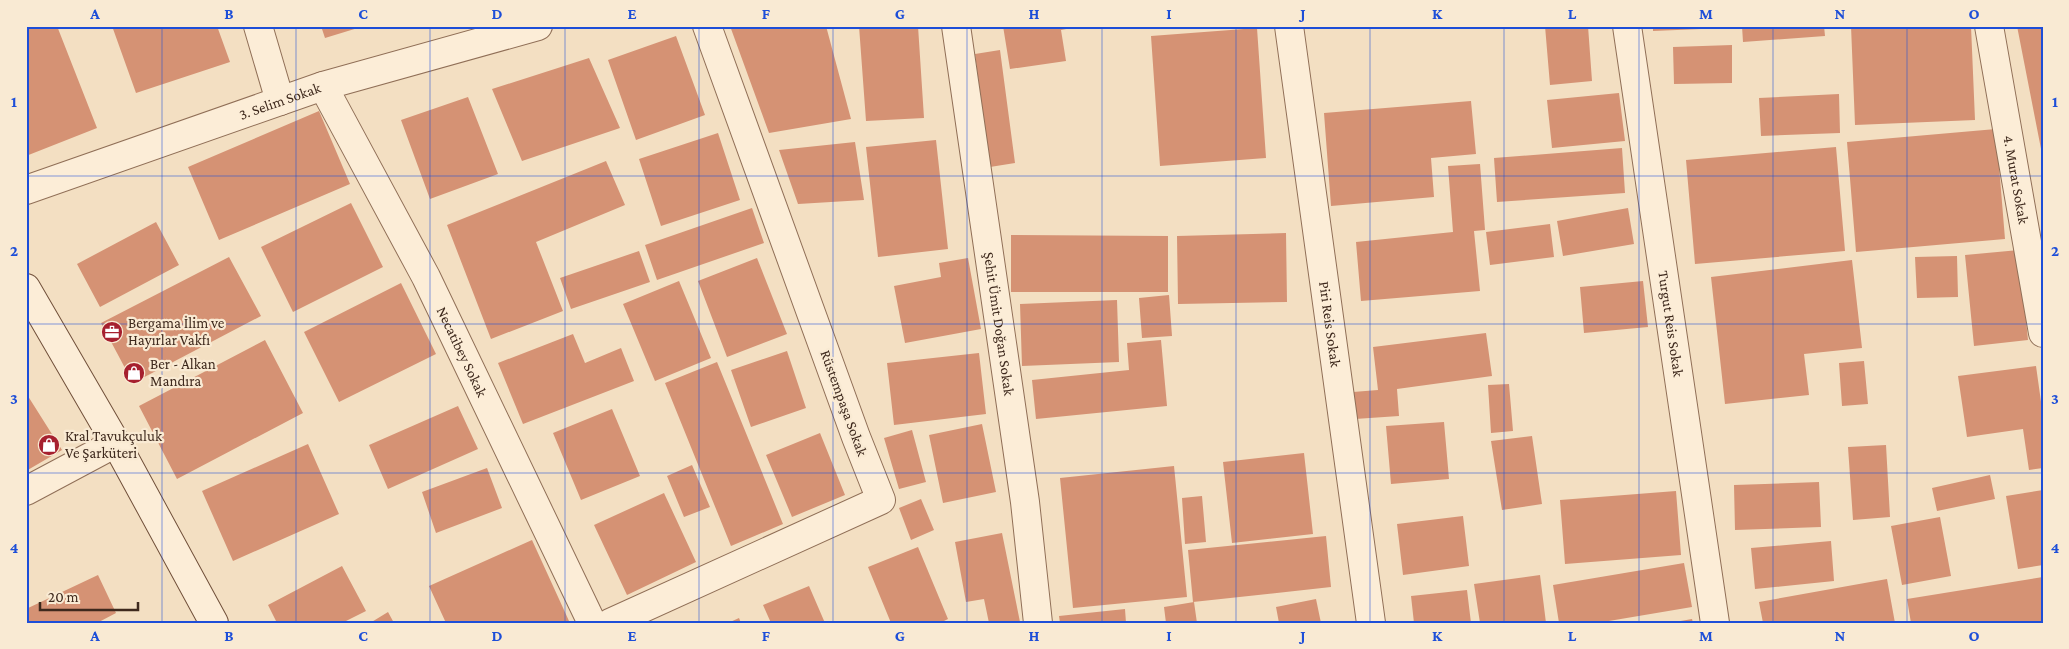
<svg xmlns="http://www.w3.org/2000/svg" width="2069" height="649" font-family="'Crimson Pro',serif">
<rect width="100%" height="100%" fill="#f3dfc2"/>
<!-- building -->
<path fill="#d59274" d="M26 26H57L97 128 26 156Z
M112 26H217L230 62 136 93Z
M321 26H361V27L325 38Z
M730 26H826L851 119 769 133Z
M859 26H918L924 118 866 121Z
M1003 26H1077V27L1061 30 1066 61 1010 69Z
M1545 26H1588L1592 81 1550 85Z
M1653 26H1700L1701 29 1653 31Z
M1742 26H1824L1825 36 1743 42Z
M1851 26H1971L1975 120 1855 125Z
M2017 26H2043V154H2042Z
M1257 28 1266 158 1160 166 1151 36Z
M676 36 705 115 636 140 608 60Z
M1732 45V83L1674 84 1673 47Z
M1000 50 1015 163 990 167 975 54Z
M589 58 620 128 522 161 492 89Z
M1619 93 1625 141 1552 148 1547 100Z
M1839 94 1840 133 1761 136 1759 98Z
M468 97 498 174 430 199 401 120Z
M1471 101 1476 154 1431 158 1434 197 1331 206 1324 113Z
M319 111 350 184 219 240 188 167Z
M1996 129 2005 239 1856 252 1847 142Z
M718 133 740 200 661 226 639 159Z
M936 140 948 249 878 257 866 147Z
M855 142 864 200 798 204 779 150Z
M1836 147 1845 251 1695 264 1686 160Z
M1622 148 1625 193 1497 202 1494 158Z
M606 161 625 205 536 242 563 311 491 339 447 225Z
M1480 164 1485 230 1474 231 1480 291 1361 301 1356 242 1453 232 1448 166Z
M351 203 383 267 293 312 261 247Z
M752 208 764 243 657 280 645 245Z
M1628 208 1634 244 1563 256 1557 221Z
M156 222 179 265 100 307 77 264Z
M1550 224 1554 257 1490 265 1486 232Z
M1286 233 1287 302 1178 304 1177 236Z
M1011 235 1168 236V292H1011Z
M2019 250 2028 340 1974 346 1965 255Z
M639 251 650 282 571 309 560 278Z
M1957 256 1958 297 1917 298 1915 257Z
M229 257 261 316 133 383 101 323Z
M757 258 787 334 727 357 698 281Z
M968 258 981 329 905 343 894 286 941 277 939 263Z
M1852 260 1862 348 1804 354 1809 395 1725 404 1711 277Z
M679 281 711 358 655 381 623 304Z
M1643 281 1648 327 1584 333 1580 287Z
M401 283 436 354 339 402 304 332Z
M1169 295 1172 336 1142 338 1139 298Z
M1117 300 1119 362 1022 366 1020 304Z
M1486 333 1492 376 1397 389 1399 416 1355 419 1353 392 1378 390 1373 347Z
M573 334 585 363 621 348 634 381 523 424 498 363Z
M265 340 303 413 177 479 139 406Z
M1161 340 1167 406 1036 419 1032 380 1129 370 1127 343Z
M787 351 806 408 751 427 731 370Z
M979 353 986 414 894 425 887 363Z
M1864 361 1868 404 1842 406 1839 363Z
M717 362 783 524 731 546 665 383Z
M2036 366 2043 416V468L2029 470 2023 429 1967 437 1958 376Z
M1509 384 1513 431 1491 433 1488 385Z
M26 393 62 450 26 471Z
M458 406 478 449 388 489 369 445Z
M612 409 640 476 581 500 553 433Z
M1444 422 1449 479 1391 484 1386 426Z
M982 424 996 492 943 503 929 435Z
M912 430 926 482 899 489 884 438Z
M820 433 845 495 792 517 766 455Z
M1532 436 1542 504 1502 510 1491 441Z
M308 444 339 514 233 561 202 491Z
M1886 445 1890 517 1853 520 1848 447Z
M1304 453 1313 534 1232 543 1223 462Z
M692 465 710 507 684 517 667 476Z
M1174 466 1187 597 1073 608 1060 478Z
M487 468 502 508 436 533 422 492Z
M1990 475 1995 499 1937 511 1932 488Z
M1819 482 1821 527 1735 530 1734 485Z
M2043 490V565L2018 569 2006 496Z
M1676 491 1681 555 1565 564 1560 500Z
M664 493 696 562 627 595 594 525Z
M1202 496 1206 542 1185 544 1182 498Z
M921 499 934 530 911 540 899 508Z
M1463 516 1469 566 1403 575 1397 524Z
M1940 517 1951 576 1902 585 1891 526Z
M1002 533 1020 622 989 623 984 599 966 602 955 542Z
M1326 536 1331 587 1193 602 1188 550Z
M532 540 569 621 446 623 429 586Z
M1831 541 1834 581 1755 589 1751 548Z
M918 547 948 619 940 623H891L868 567Z
M1684 563 1692 607 1597 623H1559L1553 585Z
M342 566 366 611 342 623H277L268 605Z
M98 575 116 613 97 623H26V609Z
M1540 575 1546 623H1480L1474 584Z
M2043 577V623H1911L1907 599Z
M1887 579 1895 623H1763L1759 602Z
M809 586 825 623H771L763 605Z
M1467 590 1471 623H1414L1411 596Z
M1316 599 1321 623H1279L1276 607Z
M1194 602 1197 623H1166L1164 607Z
M1125 609 1126 623H1060L1059 616Z
M388 612 394 623H370Z
M739 618 741 623H728Z
M1692 619 1693 623H1675V622Z"/>
<g fill="none" stroke-linecap="round" stroke-linejoin="round">
<!-- street casing -->
<g stroke="#906f57" stroke-width="30">
<g id="street">
<path d="M258 26 280 101"/>
<path id="s1" d="M956 26 1025 502 1038 623"/>
<path id="s2" d="M1289 26 1371 623"/>
<path id="s3" d="M1627 26 1715 623"/>
<path id="s4" d="M1989 26 2043 333"/>
<path id="s5" d="M323 86 426 277 592 623"/>
<path id="s6" d="M26 190 323 86 538 26"/>
<path d="M26 491 116 443"/>
<path d="M610 623 881 500 856 437 707 26"/>
</g>
</g>
<!-- secondary casing -->
<g stroke="#71503a" stroke-width="30">
<path id="secondary" d="M26 288 116 443 214 623"/>
</g>
<!-- street -->
<use href="#street" stroke="#fcedd7" stroke-width="28"/>
<!-- secondary -->
<use href="#secondary" stroke="#fcedd7" stroke-width="28"/>
</g>
<!-- grid -->
<path fill="none" stroke="#1d4ed8" stroke-width="1" stroke-opacity="0.55" d="M162 26V623M296 26V623M430 26V623M565 26V623M699 26V623M833 26V623M967 26V623M1102 26V623M1236 26V623M1370 26V623M1504 26V623M1639 26V623M1773 26V623M1907 26V623M26 176H2043M26 324H2043M26 473H2043"/>
<!-- icons -->
<defs>
<g id="office-disc" transform="scale(1.125)"><circle r="9.5" fill="#a6202f" stroke="#f9ead3"/><path d="M-6-3h4V-5.5h4V-3h4V5H-6ZM-1-4.5V-3h2v-1.5ZM-6 0V1H6V0Z" fill="#fff"/></g>
<g id="shop-disc" transform="scale(1.125)"><circle r="9.5" fill="#a6202f" stroke="#f9ead3"/><path d="M-5-2.5h2.3a2.7 3.5 0 0 1 5.4 0H5L5.5 6h-11ZM-1.5-2.5h3a1.5 2.3 0 0 0-3 0Z" fill="#fff"/></g>
</defs>
<g fill-rule="evenodd">
<use href="#office-disc" x="112" y="332"/>
<use href="#shop-disc" x="134" y="373"/>
<use href="#shop-disc" x="49" y="445"/>
</g>
<g text-anchor="middle" dominant-baseline="central" stroke-width="4.5" stroke-linejoin="round" paint-order="stroke">
<!-- street labels -->
<g font-size="15" fill="#3e291d" stroke="#f9ead3">
<text stroke="none"><textPath href="#s6" startOffset="269">3. Selim Sokak</textPath></text>
<text stroke="none"><textPath href="#s4" startOffset="156">4. Murat Sokak</textPath></text>
<text stroke="none"><textPath href="#s1" startOffset="301">Şehit Ümit Doğan Sokak</textPath></text>
<text stroke="none"><textPath href="#s2" startOffset="301">Piri Reis Sokak</textPath></text>
<text stroke="none"><textPath href="#s3" startOffset="301">Turgut Reis Sokak</textPath></text>
<text stroke="none"><textPath href="#s5" startOffset="300">Necatibey Sokak</textPath></text>
<text transform="translate(844 403) rotate(70)">Rüstempaşa Sokak</text>
</g>
<!-- poi labels -->
<g font-size="15" fill="#3e291d" stroke="#f9ead3" text-anchor="start">
<text x="128" y="323">Bergama İlim ve<tspan x="128" dy="17">Hayırlar Vakfı</tspan></text>
<text x="150" y="364">Ber - Alkan<tspan x="150" dy="17">Mandıra</tspan></text>
<text x="65" y="436">Kral Tavukçuluk<tspan x="65" dy="17">Ve Şarküteri</tspan></text>
</g>
</g>
<!-- border -->
<rect width="2069" height="649" fill="none" stroke="#f9ead3" stroke-width="55"/>
<!-- scale -->
<path d="M40 602v8h98v-8" fill="none" stroke="#3e291d" stroke-width="2.5"/>
<text x="48" y="602" font-size="15" fill="#3e291d" stroke="#f9ead3" stroke-width="4" paint-order="stroke">20 m</text>
<rect x="28" y="28" width="2014" height="594" fill="none" stroke="#1d4ed8" stroke-width="2"/>
<g font-size="16" text-anchor="middle" font-weight="bold" fill="#1d4ed8">
<text x="95" y="19">A</text>
<text x="229" y="19">B</text>
<text x="363" y="19">C</text>
<text x="497" y="19">D</text>
<text x="632" y="19">E</text>
<text x="766" y="19">F</text>
<text x="900" y="19">G</text>
<text x="1034" y="19">H</text>
<text x="1169" y="19">I</text>
<text x="1303" y="19">J</text>
<text x="1437" y="19">K</text>
<text x="1572" y="19">L</text>
<text x="1706" y="19">M</text>
<text x="1840" y="19">N</text>
<text x="1974" y="19">O</text>
<text x="14" y="107">1</text>
<text x="2055" y="107">1</text>
<text x="14" y="256">2</text>
<text x="2055" y="256">2</text>
<text x="14" y="404">3</text>
<text x="2055" y="404">3</text>
<text x="14" y="553">4</text>
<text x="2055" y="553">4</text>
<text x="95" y="641">A</text>
<text x="229" y="641">B</text>
<text x="363" y="641">C</text>
<text x="497" y="641">D</text>
<text x="632" y="641">E</text>
<text x="766" y="641">F</text>
<text x="900" y="641">G</text>
<text x="1034" y="641">H</text>
<text x="1169" y="641">I</text>
<text x="1303" y="641">J</text>
<text x="1437" y="641">K</text>
<text x="1572" y="641">L</text>
<text x="1706" y="641">M</text>
<text x="1840" y="641">N</text>
<text x="1974" y="641">O</text>
</g>
</svg>
